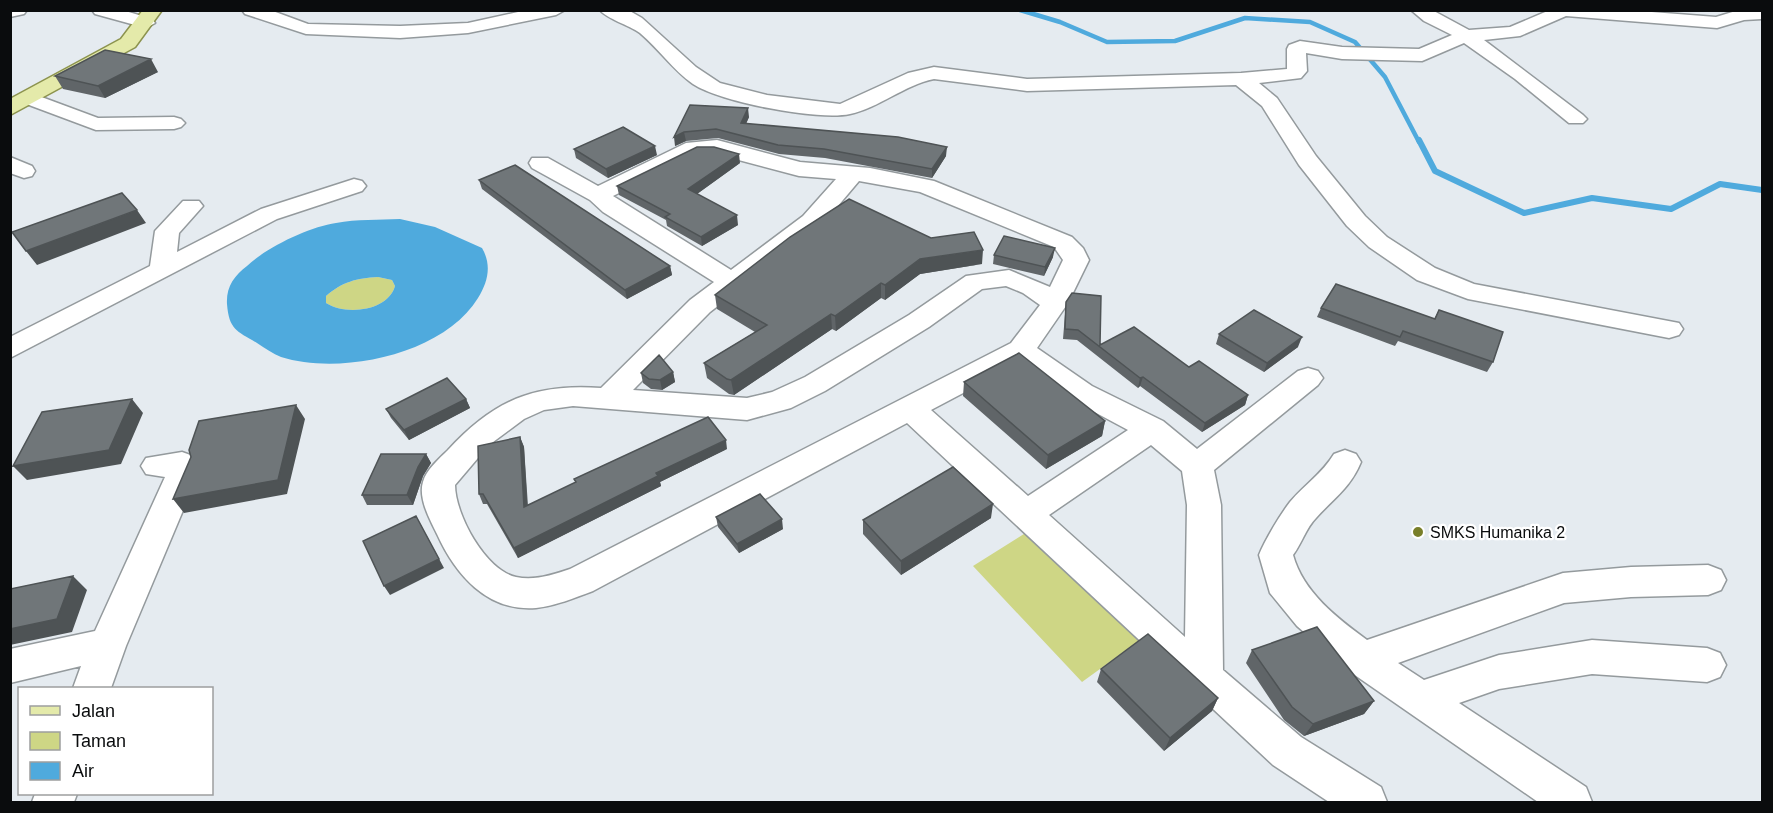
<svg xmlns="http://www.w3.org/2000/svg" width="1773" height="813" font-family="Helvetica,sans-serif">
<rect width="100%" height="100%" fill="#e5ebf0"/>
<!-- green -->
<path fill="#ced685" d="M378 277 392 280 395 286C388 311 346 316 326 303V296C342 282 357 278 378 277Z
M1035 527 1147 635 1082 682 973 566Z"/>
<!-- water -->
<path fill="#4faadd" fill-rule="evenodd" d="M400 219 435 227 482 248C492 265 488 282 478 298 444 354 341 376 281 357 273 354 265 348 257 343 237 331 229 330 227 304 226 287 234 276 247 266 267 247 309 227 336 223 357 219 379 220 400 219ZM378 277 392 280 395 286C388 311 346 316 326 303V296C342 282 357 278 378 277Z"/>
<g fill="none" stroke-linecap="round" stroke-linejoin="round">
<!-- stream-far1 -->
<path stroke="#4faadd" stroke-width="4.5" d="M1020 10 1060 22 1107 42 1175 41 1245 18 1310 22 1355 42 1385 77 1419 142"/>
<!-- stream -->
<path stroke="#4faadd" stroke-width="6" d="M1419 140 1435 171 1524 213 1592 198 1671 209 1720 184 1762 190"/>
<!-- minor casing -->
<g stroke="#949a9d" stroke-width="3">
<path id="minor" d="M10 10H27L24 14 10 17Z
M92 10H122L152 19 155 23 146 28 95 14Z
M242 10H270L308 24 400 26 468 23 527 10H565L556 15 468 33 400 38 306 34 245 14Z
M600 10H628L642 18 696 67 720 83 767 95 840 104 908 73 934 67 1027 79 1241 73 1287 69V49L1289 45 1300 41 1342 47 1419 49 1452 35 1424 21 1411 10H1432L1469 30 1510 27 1550 10H1626L1716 17 1739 10H1762V19L1744 20 1717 28 1566 16 1520 36 1484 40 1583 115 1587 119 1583 123H1569L1515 79 1464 43 1422 61 1342 59 1306 53 1307 71 1301 78 1259 83 1277 98 1316 156 1365 216 1387 237 1435 268 1474 284 1679 323 1683 329 1679 335 1669 338 1468 299 1417 280 1369 247 1347 226 1299 165 1262 106 1236 85 1027 91 934 79C904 85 879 108 850 114 818 121 720 102 693 84 673 70 659 49 640 33 629 25 607 19 600 10Z
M28 92 98 118 174 117 181 119 185 123 181 127 174 129 96 130 21 102 18 98 21 94Z
M717 140 800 162 870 168 934 181 1072 237 1083 248 1089 260 1068 303 1037 348 1092 386 1163 421 1197 449 1298 371 1308 368 1318 371 1323 378 1318 385 1214 470 1221 505 1223 670 1301 737 1381 787 1387 802H1329L1273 765 907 423 593 591C574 598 555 606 536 608 487 612 455 574 437 534 430 520 418 498 423 482 426 470 439 459 448 450 493 401 534 383 601 388L690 300 714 282 603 212 590 200 532 168 529 163 532 158H548L598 186 686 143ZM698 154H716L799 176 836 179 803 216 731 270 613 196ZM859 181 920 192 1054 247 1063 260 1050 287 1009 270 966 276 909 315 805 377 772 392 747 398 633 390 710 312 821 226ZM1006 286 1023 293 1040 305 1011 343 570 569C552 575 534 581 516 577 485 570 455 514 455 485L489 445 524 419 544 410 573 406 747 420 791 408 825 391 929 327 982 289ZM1020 363 1072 400 1128 430 1028 496 931 410ZM1151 445 1182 471 1187 505 1185 637 1049 515Z
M10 157 32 166 35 171 32 176 24 178 10 173Z
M354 179 362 181 366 186 362 191 277 219 10 358V337L150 266 155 231 183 201H199L203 206 179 233 177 252 261 209Z
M1345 450 1356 454 1361 462C1351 487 1333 499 1316 518 1306 528 1302 543 1293 555 1303 592 1337 618 1367 640L1563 573 1631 567 1708 565 1721 570 1726 580 1721 590 1708 595 1631 597 1564 603 1398 663 1424 680 1499 655 1592 640 1707 648 1720 653 1726 665 1720 677 1707 682 1592 674 1499 689 1459 703 1586 787 1592 802H1538L1349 671 1297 626 1270 593 1259 555C1265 540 1280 515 1290 502 1305 484 1322 474 1334 454Z
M182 452 193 456 200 470 126 646 111 688H73L81 666 10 683V649L95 631 165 477 146 474 141 466 146 458Z
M35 794H77L74 802H32Z"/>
</g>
<!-- major casing -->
<g stroke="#8c934e" stroke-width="3">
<path id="major" d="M143 10H162L135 47 10 115V99L121 39Z"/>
</g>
<!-- minor -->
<use href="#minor" fill="#fff" fill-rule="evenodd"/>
<!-- major -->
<use href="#major" fill="#e4eaaa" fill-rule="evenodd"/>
</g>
<!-- wall -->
<path fill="#606568" d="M158 72 105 98 63 89 55 76Z
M690 105 749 117 746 124 946 156 932 178 825 158 779 154 718 138 686 141 675 146Z
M574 149 657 155 608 178 576 158Z
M740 163 697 194 738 225 702 246 667 226 666 220 619 195 617 186Z
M479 180 670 266 672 275 627 299 482 189Z
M994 255 1053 257 1044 276 993 264Z
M982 264 920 274 885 300 881 298 836 331 832 329 734 395 729 394 707 378 704 363 755 332 717 309 715 295Z
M1066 302 1100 345 1189 367 1248 395 1245 405 1202 432 1140 386 1138 388 1077 340 1063 339Z
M1321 308 1434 319 1439 310 1493 362 1487 372 1398 341 1395 346 1317 317Z
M1219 334 1298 347 1264 372 1216 344Z
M673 372 675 382 662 390 651 389 643 383 641 373Z
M964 382 1105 421 1102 436 1046 469 963 396Z
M466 399 470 408 409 440 391 418 386 409Z
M520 437 524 447 528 506 576 483 574 479 727 449 660 482 661 486 518 558 487 504H483L479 494Z
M426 454 431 463 423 476 413 505H367L362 495Z
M716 517 783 529 739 553 718 527Z
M991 518 901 575 863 534V520Z
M1252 650 1374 701 1364 714 1304 736 1284 720 1246 663Z
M1101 669 1218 698 1212 711 1164 751 1097 682Z"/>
<!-- shaded-wall -->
<path fill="#4e5355" d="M151 59 158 72 105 98 98 86Z
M748 108 749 117 742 132 741 123Z
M684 132 686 141 675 146 674 137Z
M655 146 657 155 608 178 606 169Z
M947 147 946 156 932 178V169Z
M739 154 740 163 690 199 688 189Z
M137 210 146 223 37 265 26 251Z
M737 215 738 225 702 246 701 237Z
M1055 248 1053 257 1044 276 1045 267Z
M983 250 982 264 920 274 885 300V285L920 259Z
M670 266 672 275 627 299 625 290Z
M881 283V298L836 331 835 316Z
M831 314 832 329 734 395 731 380Z
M1302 337 1298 347 1264 372 1267 363Z
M673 372 675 382 662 390 660 380Z
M1143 377 1140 386 1138 388 1140 378Z
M1248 395 1245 405 1202 432 1205 423Z
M132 399 143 413 121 464 27 480 13 466Z
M466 399 470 408 409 440 404 430Z
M296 405 305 419 287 494 184 513 173 499Z
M1105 421 1102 436 1046 469 1048 455Z
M520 437 524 447 528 517 524 507Z
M726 440 727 449 660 482 661 486 518 558 514 548 656 473Z
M426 454 431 463 423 476 413 505 407 495 418 467Z
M993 504 991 518 901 575V561Z
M416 516 444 568 390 595 384 586Z
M782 519 783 529 739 553 737 544Z
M73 576 87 590 72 632 10 645V629Z
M1218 698 1212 711 1164 751 1170 738Z
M1374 701 1364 714 1304 736 1313 724Z"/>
<!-- building -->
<path fill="#707679" stroke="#4e5355" stroke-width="1.5" d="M105 50 151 59 98 86 55 76Z
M690 105 748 108 741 123 898 137 947 147 932 169 824 149 778 145 716 129 684 132 674 137Z
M623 127 655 146 606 169 574 149Z
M697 147H714L739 154 688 189 737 215 701 237 665 217 670 214 617 186Z
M515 165 670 266 625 290 479 180Z
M122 193 137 210 26 251 12 232Z
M849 199 931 238 974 232 983 250 920 259 885 285 881 283 835 316 831 314 731 380 727 379 704 363 767 325 715 295 790 237Z
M1004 236 1055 248 1045 267 994 255Z
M1336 284 1435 319 1439 310 1503 332 1493 362 1403 331 1400 337 1321 308Z
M1072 293 1101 296 1100 345 1134 327 1189 367 1199 361 1248 395 1205 423 1143 377 1140 378 1078 330 1065 329 1066 302Z
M1254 310 1302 337 1267 363 1219 334Z
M1019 353 1105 421 1048 455 964 382Z
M659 355 673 372 660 380 649 379 641 373Z
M447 378 466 399 404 430 386 409Z
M132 399 109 450 13 466 42 412Z
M296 405 278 480 173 499 191 457 189 450 199 421Z
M708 417 726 440 656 473 658 476 514 548 483 494H479L478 446 520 437 524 507 576 482 574 479Z
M381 454H426L418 467 407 495H362Z
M953 467 993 504 901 561 863 520Z
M760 494 782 519 737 544 716 517Z
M416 516 439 559 384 586 363 541Z
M73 576 57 619 10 629V589Z
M1317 627 1374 701 1313 724 1292 707 1252 650Z
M1148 634 1218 698 1170 738 1101 669Z"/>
<!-- markers -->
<circle fill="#797f2a" stroke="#fff" stroke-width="2" cx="1418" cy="532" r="6"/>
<g text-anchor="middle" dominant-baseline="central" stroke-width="4.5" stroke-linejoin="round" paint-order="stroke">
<!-- poi labels -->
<g font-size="16" fill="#0a0c0d" stroke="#fff" text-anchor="start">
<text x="1430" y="532">SMKS Humanika 2</text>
</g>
</g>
<!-- border -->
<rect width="1773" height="813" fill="none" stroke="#0a0c0d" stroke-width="24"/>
<!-- legend -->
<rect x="18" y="687" width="195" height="108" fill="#ffffff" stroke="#9d9e9e" stroke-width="1.5"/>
<rect x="30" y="706" width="30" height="9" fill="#e4eaaa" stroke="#9d9e9e" stroke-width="1.5"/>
<text x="72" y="717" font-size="18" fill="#0a0c0d">Jalan</text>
<rect x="30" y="732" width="30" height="18" fill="#ced685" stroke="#9d9e9e" stroke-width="1.5"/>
<text x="72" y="747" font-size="18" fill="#0a0c0d">Taman</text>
<rect x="30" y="762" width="30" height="18" fill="#4faadd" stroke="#9d9e9e" stroke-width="1.5"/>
<text x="72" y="777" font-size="18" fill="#0a0c0d">Air</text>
</svg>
